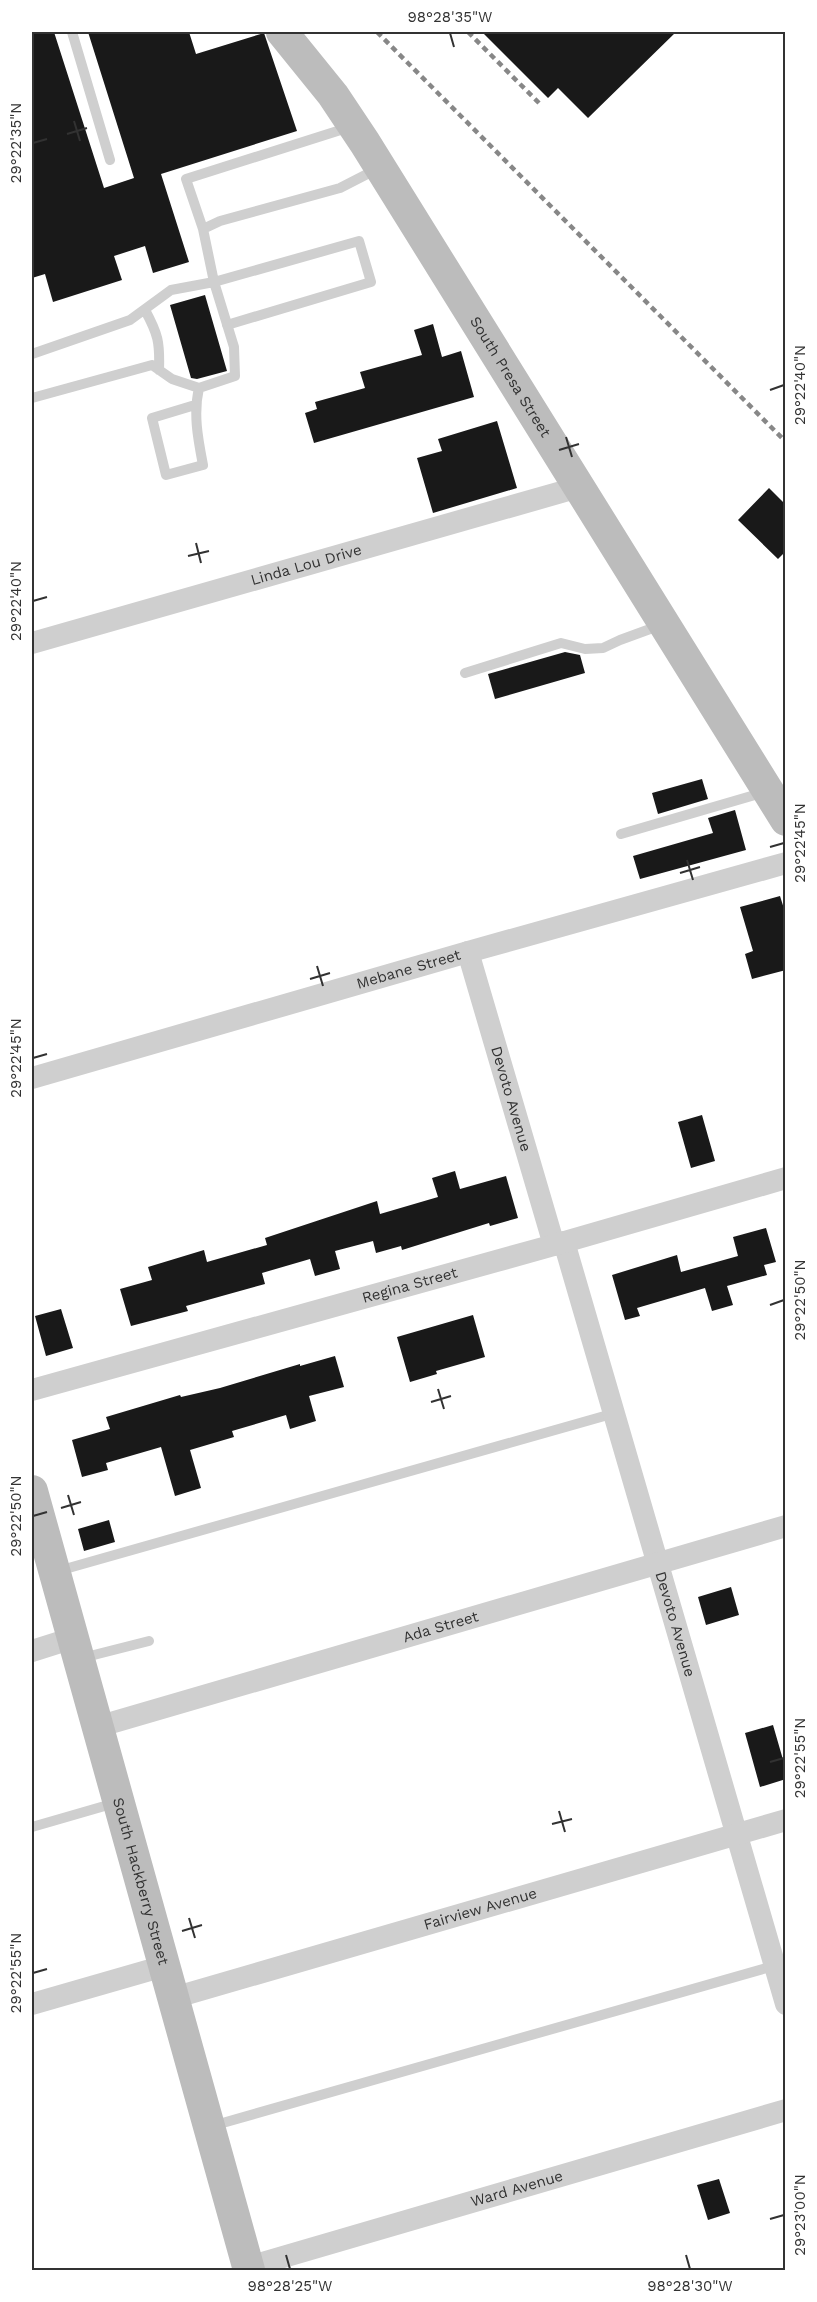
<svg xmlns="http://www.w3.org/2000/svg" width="817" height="2302" font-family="'Work Sans',sans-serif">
<rect width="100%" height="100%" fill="#fff"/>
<!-- building -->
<path fill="#191919" d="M32 32H54L104 188 134 178 88 32H189L196 54 264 33 297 131 161 174 189 262 153 273 145 246 114 256 122 280 53 302 45 274 32 278Z
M482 32H676L588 118 558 88 548 98Z
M205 295 227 371 197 379 191 378 170 305Z
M433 324 442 357 461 351 474 397 314 443 305 413 317 409 315 402 365 388 360 372 422 355 414 330Z
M497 421 517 488 433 513 417 458 442 451 438 439Z
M769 488 786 505V551L778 559 738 520Z
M565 652 580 655 585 673 495 699 488 674Z
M702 779 708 799 658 814 652 793Z
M735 810 746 850 640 879 633 856 713 833 708 818Z
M780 896 786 915V970L752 979 745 954 753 951 740 907Z
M702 1115 715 1161 691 1168 678 1122Z
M455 1171 460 1189 506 1176 518 1218 490 1226 489 1223 402 1250 401 1246 376 1253 373 1241 335 1251 340 1269 315 1276 310 1259 262 1273 265 1284 186 1306 188 1311 131 1326 120 1289 152 1280 148 1267 204 1250 207 1262 267 1245 265 1238 377 1201 380 1214 438 1197 432 1178Z
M766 1228 776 1262 764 1265 767 1275 727 1286 733 1305 712 1311 705 1288 637 1308 640 1316 625 1320 612 1275 677 1255 681 1272 738 1256 733 1237Z
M61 1309 73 1348 46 1356 35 1316Z
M473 1315 485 1357 436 1371 437 1374 410 1382 397 1337Z
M335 1356 344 1387 309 1396 316 1421 290 1429 286 1415 232 1431 234 1437 190 1450 201 1488 175 1496 161 1447 106 1463 108 1470 82 1477 72 1440 110 1429 106 1417 180 1395 181 1397 220 1388 300 1364V1366Z
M109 1520 115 1542 84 1551 78 1529Z
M731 1587 739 1615 706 1625 698 1597Z
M773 1725 786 1770V1779L760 1787 745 1733Z
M719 2179 730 2213 708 2220 697 2185Z"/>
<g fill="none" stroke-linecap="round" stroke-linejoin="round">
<!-- service -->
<path stroke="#cfcfcf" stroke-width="10" d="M72 32 110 160
M203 229 186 179 350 127
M145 310C158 334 160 342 159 370
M32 354 130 320 171 290 214 282 359 241 371 282 227 325
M32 398 152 365 172 379 199 388 235 376 234 347 214 282 203 229 220 221 340 188 377 169
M195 405 152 418 166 475 203 465C198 439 193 414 199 388
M465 673 561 643 585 649 603 648 620 640 661 625
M621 834 765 792
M58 1571 615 1413
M82 1658 149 1641
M32 1827 115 1803
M212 2126 777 1965"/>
<!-- minor -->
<g stroke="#cfcfcf" stroke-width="22">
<path id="s1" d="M32 643 579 487"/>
<path id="s2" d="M468 952 554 1245"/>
<path id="s3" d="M32 1078 468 952 786 863"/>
<path id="s4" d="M564 1242 786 2004"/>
<path id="s5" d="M32 1390 554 1245 786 1178"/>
<path d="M32 1651 73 1638"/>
<path id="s6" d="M97 1727 786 1526"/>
<path id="s7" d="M173 1998 786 1820"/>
<path d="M32 2004 164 1966"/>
<path id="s8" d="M249 2267 786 2110"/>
</g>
<!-- secondary -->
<g stroke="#bcbcbc" stroke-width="32">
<path id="s9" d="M282 32 333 95 365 143 786 820"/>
<path id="s10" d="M32 1491 249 2270"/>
</g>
<!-- rail -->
<path stroke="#878787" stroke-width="4.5" stroke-dasharray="6 4.5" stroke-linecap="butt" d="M377 32 786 442
M468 32 539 103"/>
</g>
<!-- ticks -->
<path fill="none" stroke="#323232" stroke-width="2" d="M450 33 454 47M74 121 80 141M67 134 87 128M33 143 47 139M770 390 784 385M566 437 572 457M559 450 579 444M196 543 201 563M188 556 209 551M33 601 47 597M770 847 784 843M687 860 693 880M680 873 700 867M317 966 323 986M310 979 330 973M33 1058 47 1054M770 1305 784 1300M438 1389 444 1409M431 1402 451 1396M68 1495 74 1515M61 1508 81 1502M33 1516 47 1512M770 1762 784 1758M559 1811 565 1832M552 1824 572 1819M189 1918 195 1938M182 1931 202 1925M33 1973 47 1969M770 2219 784 2215M286 2255 290 2269M686 2255 690 2269"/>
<g text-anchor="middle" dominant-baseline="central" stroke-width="6" stroke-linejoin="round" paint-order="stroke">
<!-- street labels -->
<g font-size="15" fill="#323232" stroke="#fff">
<text stroke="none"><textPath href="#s9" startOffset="414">South Presa Street</textPath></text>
<text stroke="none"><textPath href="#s1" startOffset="285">Linda Lou Drive</textPath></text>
<text stroke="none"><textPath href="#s3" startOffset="392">Mebane Street</textPath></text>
<text stroke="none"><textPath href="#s2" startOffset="153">Devoto Avenue</textPath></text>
<text stroke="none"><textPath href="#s5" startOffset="392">Regina Street</textPath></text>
<text stroke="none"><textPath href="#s4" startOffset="398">Devoto Avenue</textPath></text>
<text stroke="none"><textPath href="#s6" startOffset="358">Ada Street</textPath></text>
<text stroke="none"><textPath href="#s10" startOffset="405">South Hackberry Street</textPath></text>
<text stroke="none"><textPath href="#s7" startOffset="320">Fairview Avenue</textPath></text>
<text stroke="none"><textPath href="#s8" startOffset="279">Ward Avenue</textPath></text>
</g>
</g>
<!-- border -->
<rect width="817" height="2302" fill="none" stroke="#ffffff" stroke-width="66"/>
<rect x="33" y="33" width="751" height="2236" fill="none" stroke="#323232" stroke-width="2"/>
<g font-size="15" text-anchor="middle" fill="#323232">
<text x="450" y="22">98°28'35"W</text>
<text transform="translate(16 143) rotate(-90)" y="5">29°22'35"N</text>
<text transform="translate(800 385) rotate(-90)" y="5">29°22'40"N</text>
<text transform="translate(16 601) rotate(-90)" y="5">29°22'40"N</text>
<text transform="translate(800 843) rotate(-90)" y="5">29°22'45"N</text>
<text transform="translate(16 1058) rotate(-90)" y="5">29°22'45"N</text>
<text transform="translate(800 1300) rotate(-90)" y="5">29°22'50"N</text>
<text transform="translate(16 1516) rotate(-90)" y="5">29°22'50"N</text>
<text transform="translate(800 1758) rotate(-90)" y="5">29°22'55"N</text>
<text transform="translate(16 1973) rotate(-90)" y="5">29°22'55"N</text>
<text transform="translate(800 2215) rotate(-90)" y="5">29°23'00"N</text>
<text x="290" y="2291">98°28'25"W</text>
<text x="690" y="2291">98°28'30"W</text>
</g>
</svg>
